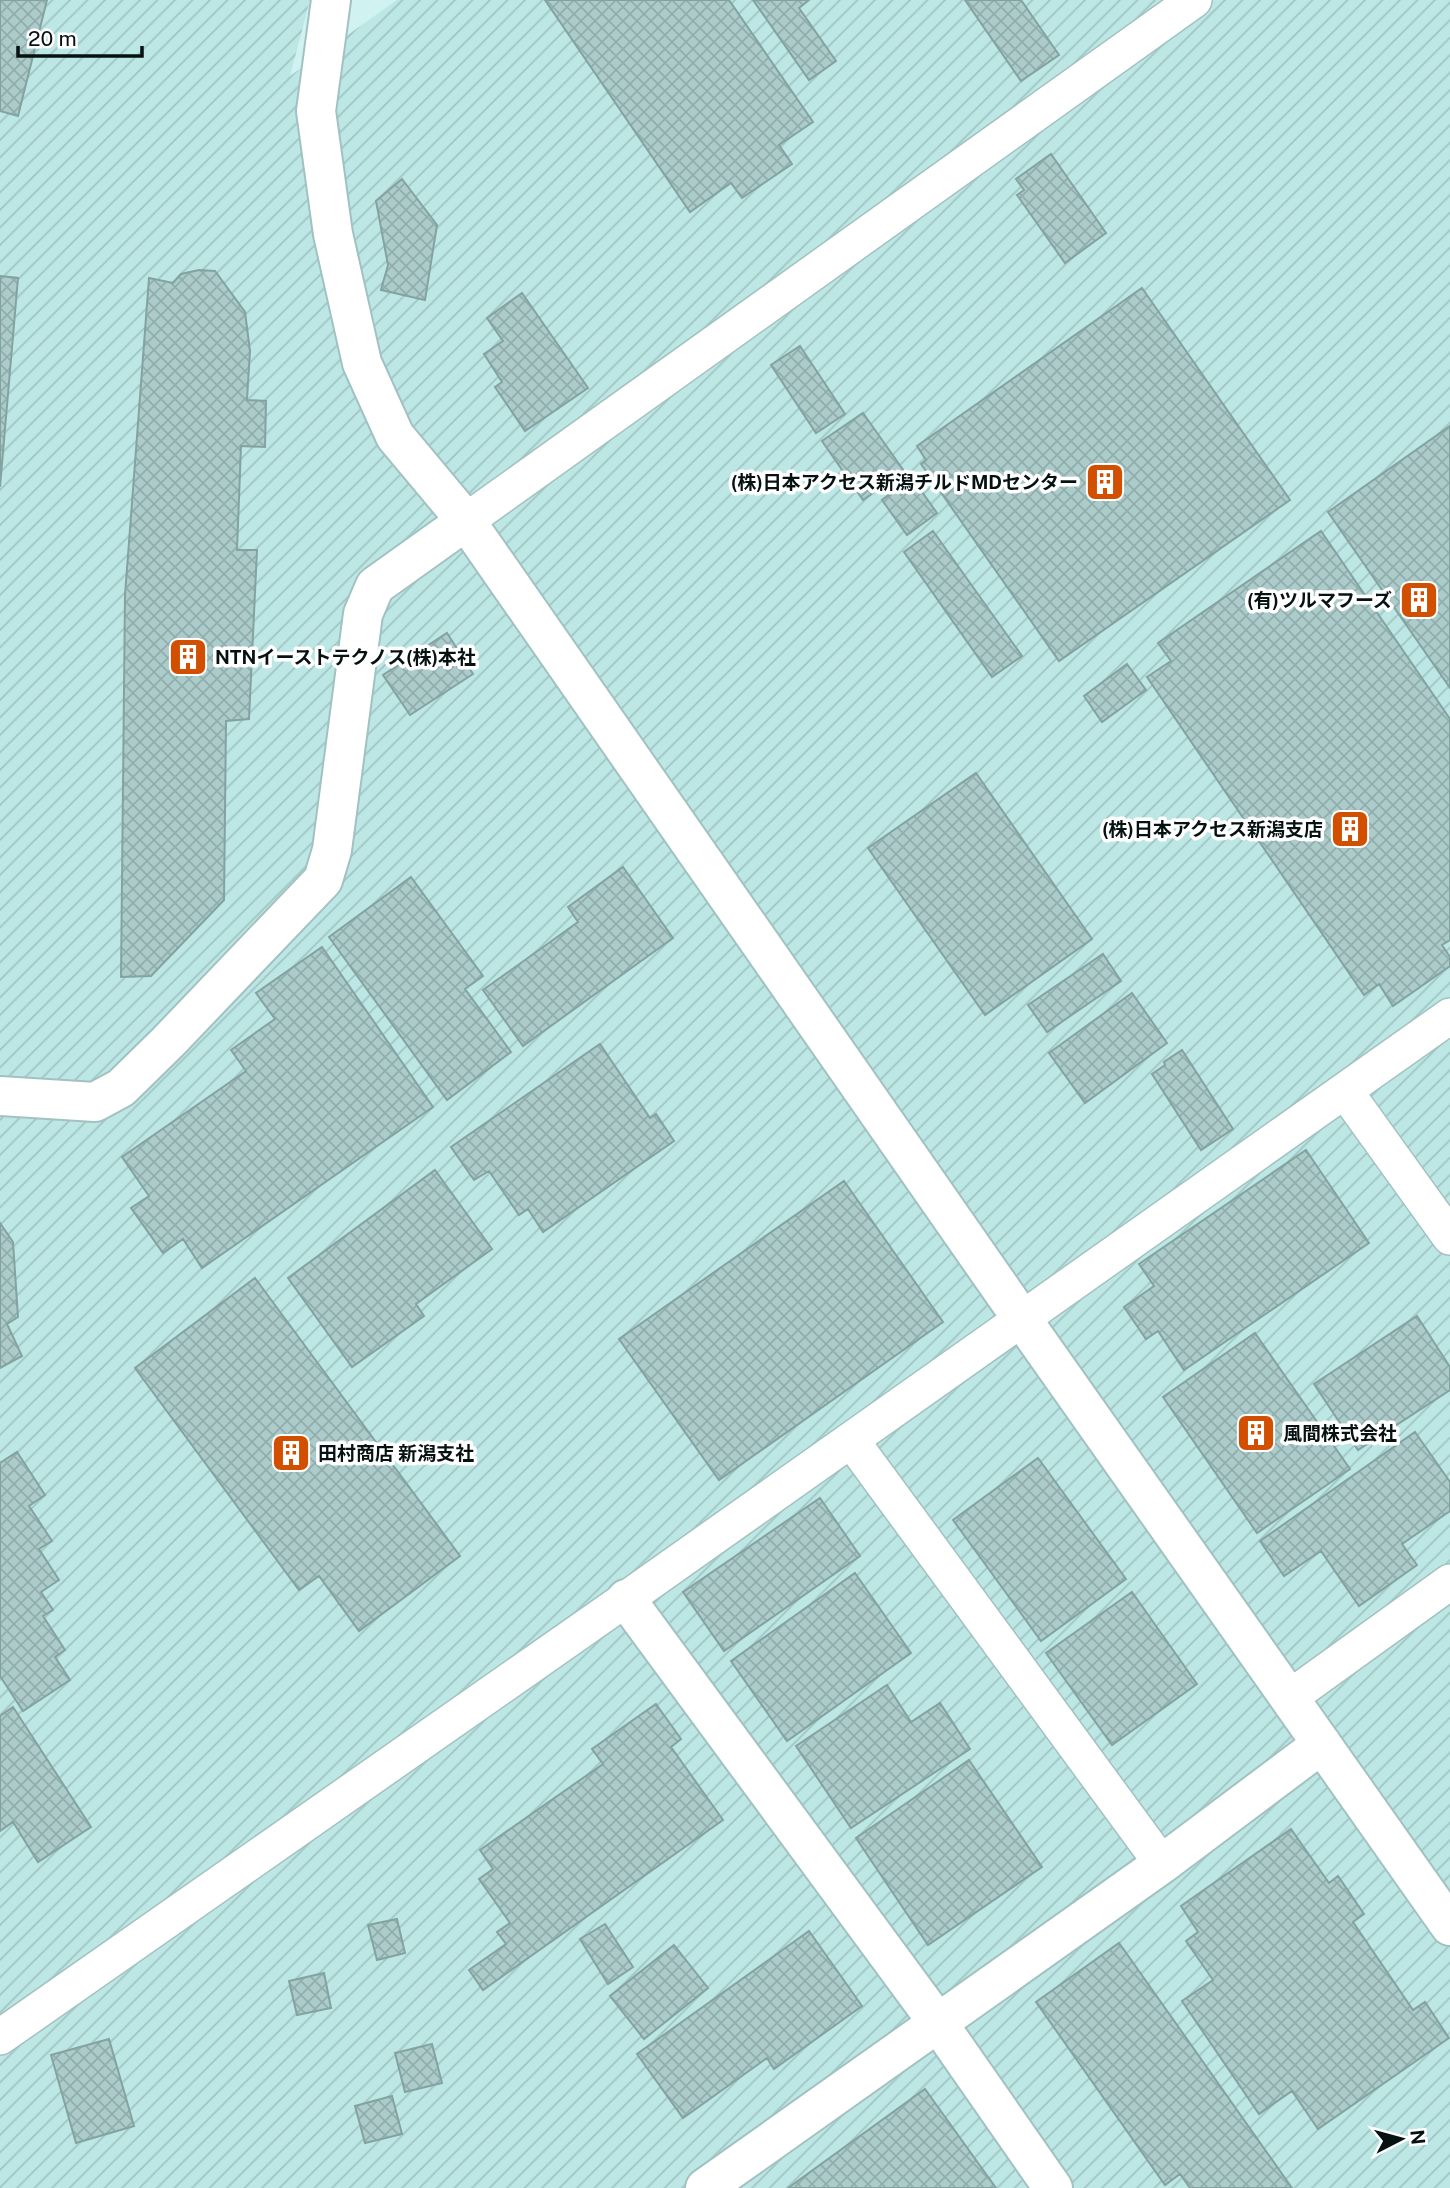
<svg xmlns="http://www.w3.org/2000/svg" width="1450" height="2188" font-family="'Public Sans','Noto Sans JP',sans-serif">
<defs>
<pattern id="industrial-furrows" width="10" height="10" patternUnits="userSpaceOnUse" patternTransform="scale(1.75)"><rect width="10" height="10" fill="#bce7e5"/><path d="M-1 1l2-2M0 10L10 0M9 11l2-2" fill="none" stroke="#a0c5c3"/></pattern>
<pattern id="building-cross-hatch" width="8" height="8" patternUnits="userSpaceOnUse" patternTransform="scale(1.75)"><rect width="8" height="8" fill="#abccca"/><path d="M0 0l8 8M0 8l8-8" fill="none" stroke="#92aeac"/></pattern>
</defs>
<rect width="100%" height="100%" fill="#d0f2f0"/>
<!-- industrial -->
<path fill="url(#industrial-furrows)" d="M0 0H310L290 76 397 0H1450V2188H0Z"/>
<!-- building -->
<path fill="url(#building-cross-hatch)" stroke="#83a3a1" stroke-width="2" d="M0 0H47L18 116 0 111Z
M545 0H729L813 122 779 145 792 164 742 198 731 183 690 212Z
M753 0H809L799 8 836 61 809 80Z
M965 0H1021L1059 55 1021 81Z
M1051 154 1106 233 1065 263 1017 195 1024 190 1016 179Z
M402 179 437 225 425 300 381 290 388 265 376 201Z
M199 270 215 271 245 312 250 351 247 400 266 401 265 447 241 446 237 550H257L249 719 226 721 224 900 151 976 121 977 125 595 149 278 173 283 181 274Z
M0 276 18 278 0 487Z
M1142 288 1290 500 1059 661 921 464 926 460 917 446Z
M522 293 588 388 525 431 495 387 502 382 484 354 503 341 487 318Z
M800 346 845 414 816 433 771 365Z
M863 413 904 471 863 500 822 441Z
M1450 426V688L1328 512Z
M912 478 937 513 907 535 882 500Z
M933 531 1022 656 992 677 904 552Z
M1321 531 1450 719V940L1442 945 1450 957V966L1393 1006 1379 984 1364 995 1147 677 1171 661 1158 643Z
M447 633 473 674 410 715 383 675Z
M1127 664 1146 690 1102 722 1084 696Z
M976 773 1092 939 985 1015 868 848Z
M623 867 673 938 523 1046 483 990 578 922 568 907Z
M411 877 483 976 465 989 511 1052 447 1100 329 937Z
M322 947 433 1107 202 1268 183 1239 163 1253 131 1208 149 1196 122 1157 246 1071 231 1050 275 1019 256 993Z
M1103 954 1121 981 1047 1032 1028 1005Z
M1132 993 1167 1043 1085 1103 1049 1053Z
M600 1044 650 1118 656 1114 674 1141 543 1232 528 1209 519 1215 489 1171 474 1180 451 1147Z
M1182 1050 1233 1129 1201 1150 1152 1074 1165 1065 1164 1062Z
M1306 1150 1369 1243 1184 1370 1158 1331 1146 1339 1124 1307 1154 1286 1139 1264Z
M435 1170 492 1249 416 1304 424 1316 352 1367 288 1278Z
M844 1181 943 1322 719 1480 619 1339Z
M0 1223 13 1242 18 1317 7 1324 22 1356 0 1368Z
M255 1278 460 1556 359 1631 319 1576 299 1590 135 1368Z
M1417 1316 1450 1367V1390L1358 1450 1314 1384Z
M1255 1333 1350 1469 1257 1533 1163 1397Z
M1415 1432 1450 1482V1511L1402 1544 1417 1565 1359 1606 1321 1551 1284 1576 1260 1541Z
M17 1452 45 1495 29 1506 52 1541 39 1549 59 1580 41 1592 53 1610 43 1616 65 1650 55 1657 70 1680 23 1711 0 1676V1463Z
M1038 1458 1126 1579 1041 1641 953 1520Z
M820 1498 860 1556 724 1651 683 1592Z
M855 1573 911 1653 787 1741 731 1661Z
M1132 1592 1197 1684 1112 1745 1046 1653Z
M887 1685 911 1722 940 1703 970 1749 851 1828 796 1746Z
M656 1704 681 1739 671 1747 723 1820 483 1990 469 1970 506 1944 497 1932 510 1923 479 1879 493 1869 480 1850 603 1764 592 1749Z
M13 1707 91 1827 38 1862 13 1822 0 1831V1716Z
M969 1760 1042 1867 928 1945 856 1838Z
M1291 1829 1329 1883 1338 1876 1364 1914 1353 1922 1413 2010 1425 2002 1449 2038 1318 2129 1292 2091 1259 2114 1182 2001 1213 1980 1186 1941 1198 1932 1181 1906Z
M397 1919 405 1953 377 1960 368 1925Z
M605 1924 633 1967 608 1984 580 1939Z
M809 1931 862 2006 774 2069 767 2058 683 2118 637 2054Z
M1119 1943 1122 1947 1292 2188H1190L1180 2174 1165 2185 1036 2002Z
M674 1945 708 1988 644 2039 610 1996Z
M324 1973 331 2008 297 2015 289 1981Z
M109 2039 134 2126 76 2143 51 2055Z
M432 2044 442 2083 405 2092 395 2053Z
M925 2089 996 2188H788Z
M392 2096 402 2134 365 2143 355 2106Z"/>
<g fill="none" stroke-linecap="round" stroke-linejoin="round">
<!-- street casing -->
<g stroke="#a2c2c1" stroke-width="38">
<path id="street" d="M466 521 1194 0
M1345 1091 1450 1237
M851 1440 1162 1864
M1289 1698 1450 1582
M0 2037 626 1599 1450 1016"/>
</g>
<!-- secondary casing -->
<g stroke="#a2c2c1" stroke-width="42">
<path id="secondary" d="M331 0 316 111 333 234 362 363 395 436 466 521 1022 1319 1450 1926
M0 1096 95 1102 121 1088 168 1042 323 880 332 850 363 614 375 586 466 521
M626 1599 938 2023 1053 2188
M705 2188 1162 1864 1322 1744"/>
</g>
<!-- street -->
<use href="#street" stroke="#fff" stroke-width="35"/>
<!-- secondary -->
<use href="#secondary" stroke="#fff" stroke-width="38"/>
</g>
<!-- icons -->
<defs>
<g id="building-square" transform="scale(2.0125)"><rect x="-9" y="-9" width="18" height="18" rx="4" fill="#d34f00" stroke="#fff"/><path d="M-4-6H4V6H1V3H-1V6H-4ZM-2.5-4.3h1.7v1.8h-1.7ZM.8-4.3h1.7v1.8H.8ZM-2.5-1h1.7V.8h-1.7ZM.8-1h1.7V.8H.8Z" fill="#fff"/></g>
</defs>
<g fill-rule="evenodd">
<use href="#building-square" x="1105" y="482"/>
<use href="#building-square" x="1419" y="600"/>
<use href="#building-square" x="188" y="657"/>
<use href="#building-square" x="1350" y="829"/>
<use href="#building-square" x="1256" y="1433"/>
<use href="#building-square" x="291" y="1453"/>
</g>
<g text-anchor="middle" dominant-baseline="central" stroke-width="7" stroke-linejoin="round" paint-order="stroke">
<!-- poi labels -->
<g font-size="19" font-weight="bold" fill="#061111" stroke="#fff" text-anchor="end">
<text x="1078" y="482">(株)日本アクセス新潟チルドMDセンター</text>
<text x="1392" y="600">(有)ツルマフーズ</text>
<text x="215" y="657" text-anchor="start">NTNイーストテクノス(株)本社</text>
<text x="1323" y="829">(株)日本アクセス新潟支店</text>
<text x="1283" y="1433" text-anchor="start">風間株式会社</text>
<text x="318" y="1453" text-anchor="start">田村商店 新潟支社</text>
</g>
</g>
<!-- north arrow -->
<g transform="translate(1401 2139) rotate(84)" stroke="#ffffff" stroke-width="5" paint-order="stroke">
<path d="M0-5L12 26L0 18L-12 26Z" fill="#061111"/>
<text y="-10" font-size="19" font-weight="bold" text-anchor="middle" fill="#061111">N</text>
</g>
<!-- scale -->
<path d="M18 46v10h124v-10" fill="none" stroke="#061111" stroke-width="3.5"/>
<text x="28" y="46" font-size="21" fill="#061111" stroke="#ffffff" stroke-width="5" paint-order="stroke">20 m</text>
</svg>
